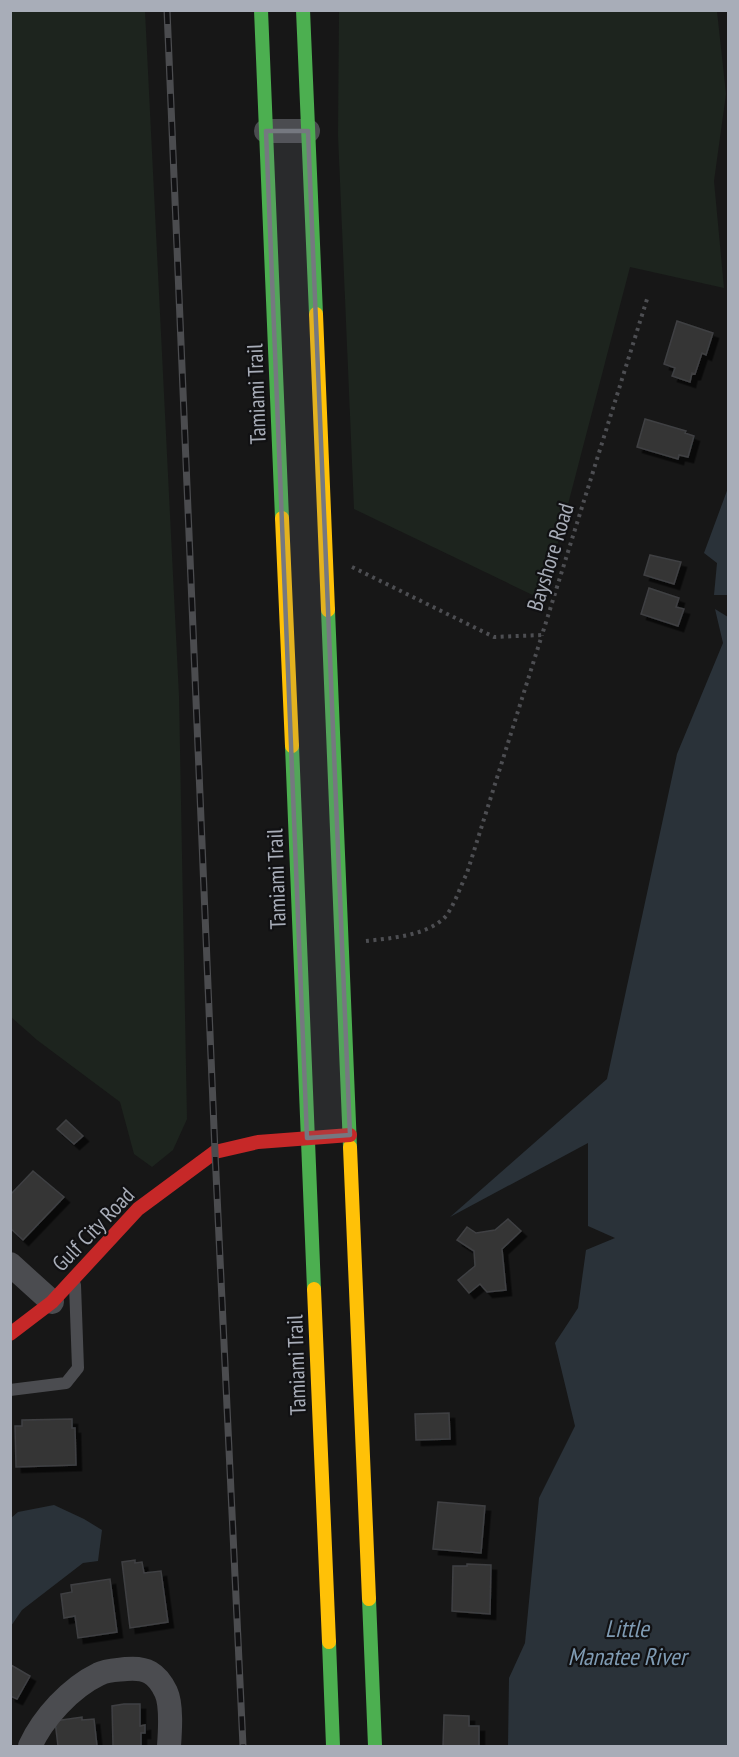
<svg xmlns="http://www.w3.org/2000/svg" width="739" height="1757" font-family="'PT Sans Narrow',sans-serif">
<defs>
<filter id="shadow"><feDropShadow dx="5.5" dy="5.5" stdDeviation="0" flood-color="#0009"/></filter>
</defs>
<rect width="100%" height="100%" fill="#171717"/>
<!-- green -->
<path fill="#1d241e" d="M11 10 145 11 179 696 187 1119 173 1150 152 1167 134 1154 120 1102 37 1040 11 1017Z
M339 11H717L726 94 714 181 724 288 630 267 543 600 354 509 338 135Z"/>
<!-- water -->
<path fill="#2a3239" d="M728 488V595H714L717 563 704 553Z
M715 609 728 617V1746H508L509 1678 525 1643 539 1498 575 1426 555 1343 578 1308 586 1250 615 1238 588 1226V1143L450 1217 607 1079 677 754 723 643Z
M54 1505 84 1519 102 1530 98 1561 83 1563 22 1610 11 1626V1518L18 1512Z"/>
<!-- building -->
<path fill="#353536" stroke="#3f4043" stroke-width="1.5" filter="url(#shadow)" d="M677 321 713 333 706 355 702 353 695 374 692 373 690 382 672 376 675 368 664 364Z
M645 419 686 431 685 433 694 436 688 457 679 455 678 459 637 447Z
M650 555 681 562 674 584 644 575Z
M649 588 679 598 676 607 684 609 678 626 641 614Z
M66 1120 83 1136 74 1144 57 1129Z
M33 1171 64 1197 23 1240 10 1228V1195Z
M508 1219 521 1231 502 1249 506 1290 487 1292 480 1284 469 1293 458 1280 475 1266 474 1251 457 1240 467 1227 476 1233 495 1230Z
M449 1413 450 1439 416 1440 415 1414Z
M72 1419V1428H75L76 1465 16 1467 15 1426H22V1420Z
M438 1502 485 1506 481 1553 433 1549Z
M135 1560V1563L142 1562 144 1573 161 1571 168 1622 130 1628 122 1562Z
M467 1564 491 1565 490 1614 452 1611 453 1566H467Z
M110 1579 117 1632 78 1638 75 1616 64 1618 61 1594 72 1592 71 1585Z
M11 1665 30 1676 17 1699 10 1696Z
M124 1704H140V1726L145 1725V1733H141V1746H113L112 1706Z
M444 1715 469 1716V1726H479V1746H443Z
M82 1717V1720L94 1719 97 1746H58L55 1721Z"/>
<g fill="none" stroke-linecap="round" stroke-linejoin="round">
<!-- path -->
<path stroke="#4d4e52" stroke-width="4" stroke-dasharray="3 4.5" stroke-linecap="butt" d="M352 567 494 637 542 635 648 296
M366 941C391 938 428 936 446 916 455 904 460 887 467 873L542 635"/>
<!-- lane -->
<path stroke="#4b4c50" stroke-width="12" d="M10 1390 66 1383 78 1368 75 1285"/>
<!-- street -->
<path stroke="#4b4c50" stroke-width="24" d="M266 131H308
M10 1264 52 1302
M30 1746C43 1718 70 1688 99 1674 106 1670 118 1670 126 1669 146 1667 157 1673 166 1692 172 1705 170 1732 169 1746"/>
<!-- fast -->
<path stroke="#4caf50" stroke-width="14" d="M261 10 282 518
M303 10 316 314
M328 610 350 1147
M292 746 314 1289
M369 1599 375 1746
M329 1642 333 1746"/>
<!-- slow -->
<path stroke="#ffc107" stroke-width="14" d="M316 314 328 610
M282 518 292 746
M350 1147 369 1599
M314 1289 329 1642"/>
<!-- jam -->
<path stroke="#c62828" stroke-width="14" d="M10 1334 52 1302 138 1209 215 1152 258 1142 350 1135"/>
<!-- rail casing -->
<g stroke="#4b4c4f" stroke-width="7">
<path id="rail" d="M167 10 215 1152 243 1746"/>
</g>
<!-- rail -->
<use href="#rail" stroke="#111113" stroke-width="4.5" stroke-dasharray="14" stroke-linecap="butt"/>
</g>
<!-- marked area -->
<path fill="#757880" fill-opacity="0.2" stroke="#757880" stroke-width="4.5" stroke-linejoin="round" d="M266 131H308L350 1135 307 1138Z"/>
<g text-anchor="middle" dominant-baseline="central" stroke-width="4.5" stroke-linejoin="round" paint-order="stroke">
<!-- street labels -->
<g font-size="22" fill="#a8adb8" stroke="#111113">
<text transform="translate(256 394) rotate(-92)">Tamiami Trail</text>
<text transform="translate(550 557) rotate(-73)">Bayshore Road</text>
<text transform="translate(276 879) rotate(-92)">Tamiami Trail</text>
<text transform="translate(93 1229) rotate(-46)">Gulf City Road</text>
<text transform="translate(296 1365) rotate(-92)">Tamiami Trail</text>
</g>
<!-- water labels -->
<g font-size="24" font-style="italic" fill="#7f9bb3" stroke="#111113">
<text x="627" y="1628">Little<tspan x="627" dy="28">Manatee River</tspan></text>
</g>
</g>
<!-- border -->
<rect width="739" height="1757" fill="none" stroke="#a8adb8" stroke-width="24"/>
</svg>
